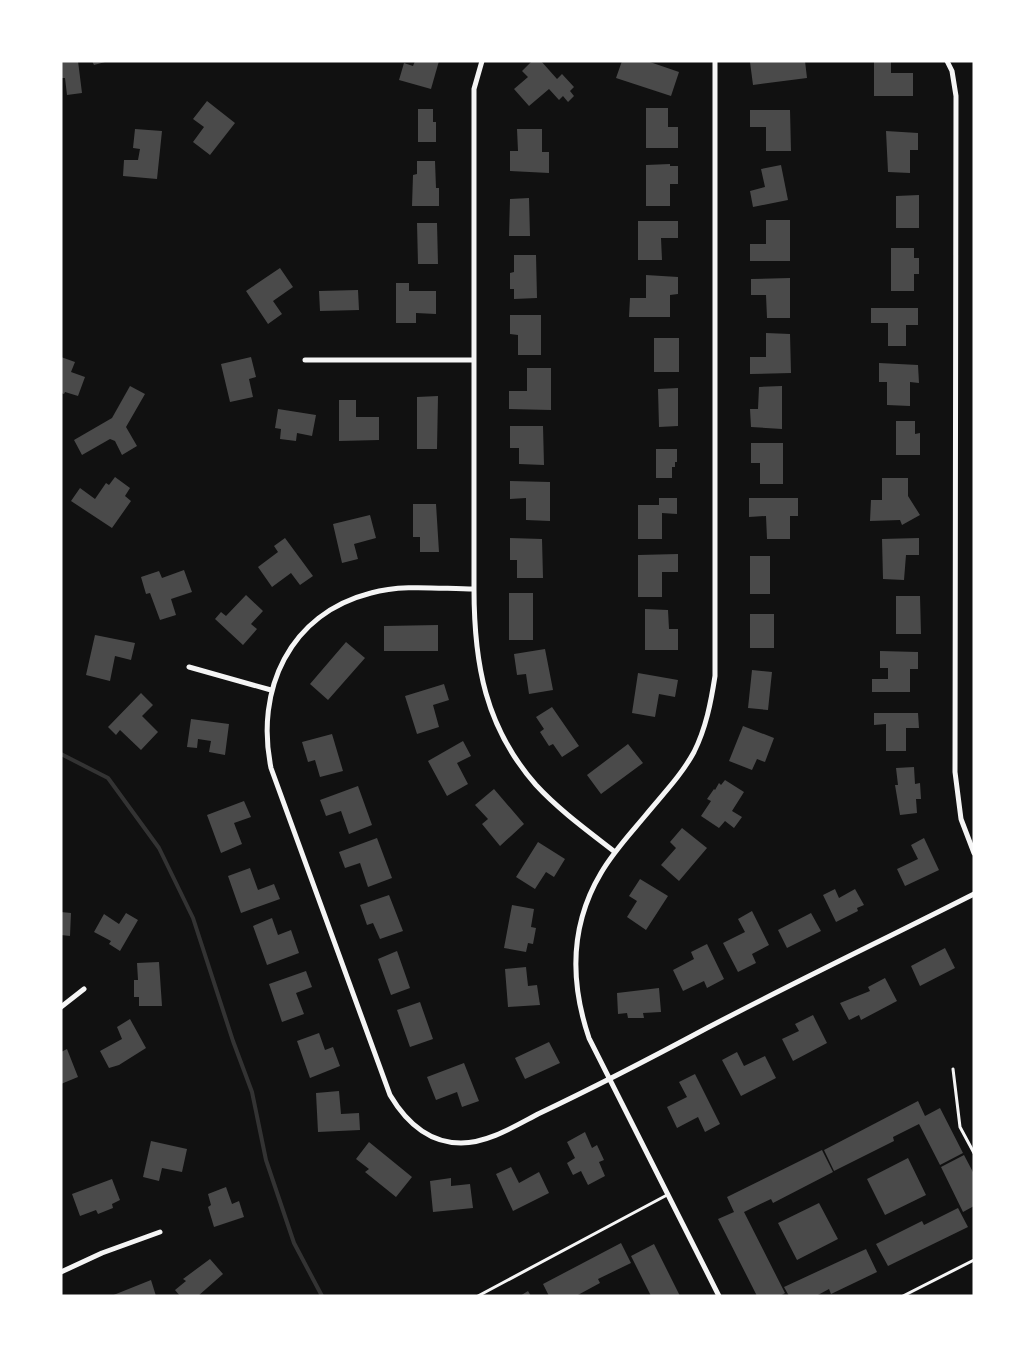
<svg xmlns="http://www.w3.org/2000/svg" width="1035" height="1357" font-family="'PT Sans Narrow',sans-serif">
<rect width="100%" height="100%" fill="#111"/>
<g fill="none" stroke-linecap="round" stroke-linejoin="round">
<!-- stream -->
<path stroke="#333" stroke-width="4" d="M61 754 108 778 159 848 193 918 233 1041 252 1092 266 1160 294 1243 322 1296"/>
</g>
<!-- building -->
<path fill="#4a4a4a" d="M61 61H78L82 93 67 95 65 78H61Z
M92 61H105V62L94 65Z
M415 61H439L431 89 399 80 404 63 413 66Z
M532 61H541L557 79 562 74 574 87 570 91 574 96 568 102 563 96 559 100 549 89 529 106 514 89 528 77 522 71Z
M622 61H647L679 72 671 96 616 78Z
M805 61 807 78 753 85 750 62Z
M874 61H891V73H913V96H874Z
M207 101 235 123 210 155 193 142 204 127 193 119Z
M646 108H668V127H678V148H646Z
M418 109H433V122H436V142H418Z
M750 110H790L791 151H766V127H750Z
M135 129 162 131 157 179 123 176 124 160H138L140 149 133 148Z
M517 129H542V152H549V173L510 171V151H518Z
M886 131 918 133V150H910V173L888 172Z
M417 161H435L436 188H439V206H412L413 175 417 174Z
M670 164V166H678V184H670V206H646V165Z
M781 165 788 200 753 207 750 191 765 187 761 169Z
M919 195V228H896V196Z
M529 198 530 236H509L510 199Z
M766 220H790V261H750V244H766Z
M638 221H678V238H661L662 260H638Z
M417 223H437L438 264H418Z
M891 248H914V258H919V274H914V291H891Z
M514 255H536L537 298 514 299V289H510V273L514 272Z
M280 268 293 287 273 301 282 314 268 324 246 291Z
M646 275 678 277V294L670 295V317H629L630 298H646Z
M790 278V318H767L766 295H751V279Z
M396 283H409V291H436V314L416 313V323H396Z
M358 290 359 310 320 311 319 291Z
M871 308H918V325H906V346H888V323H871Z
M510 315H541V355H518V335L510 334Z
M766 333 790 334 791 373 750 374V357H766Z
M654 338H679V372H654Z
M61 357 75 362 71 372 85 377 78 396 65 392 64 394 61 393Z
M251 357 256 377 249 379 253 397 230 402 221 364Z
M879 363 918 365 919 383 910 382V406L887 405V382H879Z
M527 368H551V410L509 409V391H527Z
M130 386 145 394 126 427 137 446 122 455 115 441 110 439 82 455 74 440 112 418Z
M782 386V429L751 427 750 409H758L759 387Z
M678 388V426L659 427 658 389Z
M438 396 437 449H417V397Z
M339 400H356V417H379V440L339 441Z
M278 409 316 415 312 436 297 433 296 441 280 439 281 429 275 428Z
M896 421H915V434L920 433V455H896Z
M510 426H543L544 465 519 464V448H510Z
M751 443H783V484H760V463H751Z
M656 449H677V462H675V467H672V478H656Z
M115 477 130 488 125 496 131 501 112 528 71 501 80 488 95 499 106 483 109 485Z
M882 478H908V496L920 515 902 525 900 520 870 521 871 500H882Z
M510 481 550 482V521L526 520V498L510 499Z
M659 498H677V514L662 513V539H638V505H659Z
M749 498H798V516H790V539H767L766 516 749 517Z
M413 504H436L439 552H420V537H413Z
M370 515 376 538 354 544 358 559 342 563 333 524Z
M285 538 313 576 300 585 291 573 272 587 258 567 278 552 274 546Z
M510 538 542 539 543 578H517V560H510Z
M919 538V555H906L904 580 883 579 882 539Z
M678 554V572H662V597H638V555Z
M750 556H770V594H750Z
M184 570 192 592 171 599 176 615 160 620 150 593 146 594 141 577 159 571 162 578Z
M509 593H533V640H509Z
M246 595 263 611 251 624 257 629 243 645 215 619 221 612 226 616Z
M896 596H920L921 634H896Z
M645 609 668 610 669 629H678V650H645Z
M750 614H774V648H750Z
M438 625V651H384V626Z
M95 635 135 643 131 660 115 656 110 681 86 675Z
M346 642 365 658 328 700 310 684Z
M545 649 553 690 529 694 526 674 517 675 514 654Z
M880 651 918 652V669H910V692H872V679H888V668H880Z
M752 670 772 672 768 710 748 708Z
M638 673 678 680 675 697 659 694 655 717 632 713Z
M444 684 449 700 433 705 439 727 417 734 405 696Z
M141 693 153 705 142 716 158 732 141 750 120 730 116 735 108 727Z
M552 707 579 746 562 757 553 744 549 746 540 732 544 729 536 717Z
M874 713H918L919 728H906V751H886V724L874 725Z
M191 719 229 724 225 755 209 752 211 741 198 739 197 748 187 747Z
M743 726 774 738 765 762 757 759 752 770 729 761Z
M332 734 343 771 320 777 315 760 308 762 302 742Z
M463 741 471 756 457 763 468 784 447 796 428 761Z
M628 744 643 763 601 794 587 775Z
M914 767 915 784 920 783 921 799H916L917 813 900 815 895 785H898L896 768Z
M725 780 744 792 732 811 742 817 734 828 725 821 719 828 701 816 711 801 707 799 714 789 715 790 719 783 721 785Z
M358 786 372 825 349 834 341 811 326 816 320 800Z
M494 789 524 824 500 846 482 824 488 819 475 805Z
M244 801 251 817 234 823 242 844 221 853 207 815Z
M682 828 707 848 679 881 661 865 676 848 670 842Z
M377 838 392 878 368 887 360 863 345 868 339 852Z
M924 838 939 870 905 886 897 869 918 859 911 845Z
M538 842 565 859 554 877 546 872 535 889 516 877Z
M250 868 258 890 274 884 280 899 241 913 228 876Z
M640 879 668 896 646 930 627 917 637 901 629 896Z
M835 889 839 898 855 889 864 905 857 908 858 911 836 922 823 895Z
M389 895 403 931 380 939 373 923 367 925 360 905Z
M512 905 534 909 531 927 536 928 533 944 528 943 526 952 504 948Z
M752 911 769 945 752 954 756 963 738 972 723 943 745 932 738 919Z
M61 912 71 913 70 936 61 935Z
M126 913 138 920 120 951 109 944 111 941 94 932 104 914 119 924Z
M811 913 821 931 787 948 778 930Z
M272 918 278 935 291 930 299 953 267 965 253 926Z
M707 944 724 979 707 988 704 981 683 991 673 970 694 959 691 952Z
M945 948 955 968 920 986 911 966Z
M397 951 410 988 391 995 378 959Z
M159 962 162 1006H139V997H134V980H138L137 963Z
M526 967 528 986 537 985 540 1005 508 1007 505 969Z
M306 971 312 987 296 993 304 1014 282 1022 269 984Z
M885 978 897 1001 861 1020 859 1015 849 1020 840 1003 870 991 868 987Z
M659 988 661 1012 643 1013 644 1018H628L627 1013 618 1014 617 993Z
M420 1002 433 1039 410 1047 397 1010Z
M813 1015 827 1043 793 1061 782 1039 799 1031 795 1024Z
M130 1019 146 1048 119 1065 109 1068 100 1051 122 1039 117 1027Z
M319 1033 325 1050 333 1047 340 1066 310 1078 297 1041Z
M549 1042 560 1063 525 1079 515 1058Z
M67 1049 78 1077 61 1084V1052Z
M737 1052 744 1066 765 1056 776 1078 741 1096 722 1060Z
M464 1063 479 1101 462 1107 457 1092 436 1100 427 1077Z
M695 1074 720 1124 705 1132 698 1117 677 1128 667 1107 687 1097 679 1082Z
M339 1091 341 1114 359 1113 360 1130 318 1132 316 1093Z
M918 1101 925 1116 940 1108 963 1153 940 1165 919 1124 893 1137 894 1141 834 1171 824 1150Z
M585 1132 592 1148 597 1145 604 1160 599 1162 605 1176 588 1185 581 1171 573 1175 567 1163 575 1158 567 1142Z
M151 1141 187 1149 182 1172 162 1168 159 1181 143 1177Z
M369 1142 412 1177 396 1197 365 1172 369 1169 356 1159Z
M822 1150 833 1172 773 1203 771 1199 744 1212 785 1293 780 1296H757L718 1219 734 1212 727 1197Z
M964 1155 974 1174V1206L963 1212 941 1167Z
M908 1158 926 1195 885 1215 867 1179Z
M511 1167 519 1183 539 1172 549 1193 513 1211 496 1174Z
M451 1178V1186L470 1184 473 1208 433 1212 430 1181Z
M112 1179 120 1200 112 1204 113 1208 98 1214 96 1210 80 1216 72 1194Z
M226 1187 232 1204 239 1201 244 1217 214 1227 208 1207 211 1205 208 1194Z
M819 1203 838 1239 797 1260 778 1223Z
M958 1208 968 1227 888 1266 876 1244 922 1221 924 1225Z
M621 1243 631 1263 598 1279 600 1283 576 1296H549L543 1284Z
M654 1244 680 1296H651L631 1256Z
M866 1249 877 1272 831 1294 829 1289 816 1296H789L784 1287Z
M210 1259 223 1274 198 1296H180L175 1290 186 1281 183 1279Z
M151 1280 156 1296H111Z
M528 1291 531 1296H520Z"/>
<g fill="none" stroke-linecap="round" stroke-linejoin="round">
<!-- service -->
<path stroke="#f5f5f5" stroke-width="3" d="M953 1069 960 1127 974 1153
M478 1296 667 1195
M903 1296 974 1260"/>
<!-- minor -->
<path stroke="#f5f5f5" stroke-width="5" d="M482 61 474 89V589C474 663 485 727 536 785 559 810 588 831 615 852
M715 61V676C711 702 706 728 694 752 681 776 662 795 645 816 630 834 613 852 601 873 570 925 570 982 589 1038L719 1296
M947 61 952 71 956 96 955 772 961 819 974 853
M305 360H474
M474 589C441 589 403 584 371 593 289 614 255 690 271 768L390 1095C406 1122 428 1143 461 1143 488 1143 515 1126 538 1114 595 1087 651 1058 707 1028 795 982 885 939 974 894
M189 667 271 690
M61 1007 84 989
M61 1272 102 1253 160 1232"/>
</g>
<!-- border -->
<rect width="1035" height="1357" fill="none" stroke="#ffffff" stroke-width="125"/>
</svg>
